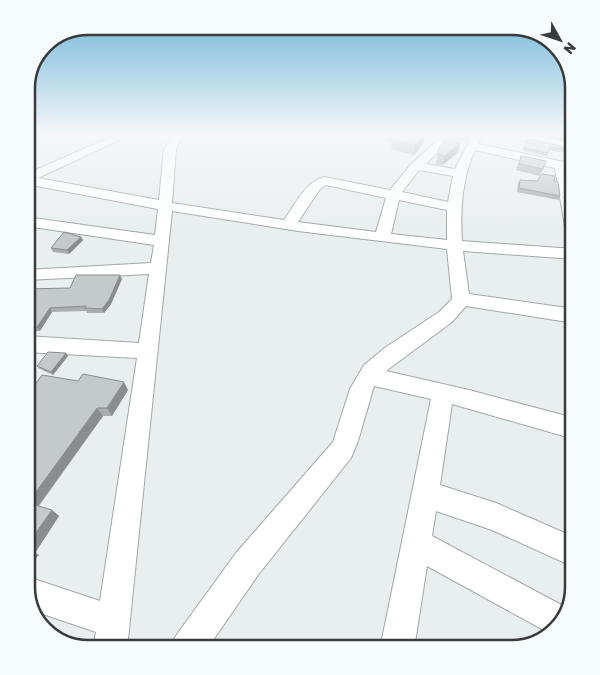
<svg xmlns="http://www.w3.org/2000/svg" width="600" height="675" font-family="Rubik,sans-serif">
<rect width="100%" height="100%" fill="#e9eeef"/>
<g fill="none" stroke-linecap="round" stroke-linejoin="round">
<!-- minor casing -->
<g stroke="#a2a7a8" stroke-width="2">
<path id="minor" d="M32 134H47L26 143V136Z
M118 134H132L38 178 159 200 164 149 174 134H184L176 149 172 203 284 220C295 205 305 182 324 177L390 190 412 163 437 141 441 140 447 143 426 164 455 169 473 134H483L478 144 574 164V172L568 171 574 195V237L566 232 555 168 475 150C462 178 460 211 462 241L574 249V259L463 251 469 294 574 309V323L466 306 452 322 386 371 469 390 574 418V439L452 404 440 485 496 503 574 537V567L492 530 436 511 432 536 569 609 567 615 551 634 427 566 414 649H380L431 399 374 386 358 441 351 458 258 575 207 649H170L175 637 236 553 333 442 350 389 364 365 386 347 439 312 452 299 447 249 298 231 172 211 127 649H93L96 632 34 611 26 587 28 577 100 601 137 358 26 352V336L139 343 149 274 26 280V270L151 263 154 245 26 226V217L155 235 158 209 26 184V174ZM419 170 453 176 448 202 402 192ZM326 185 386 198 376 232 298 222 320 189ZM399 200 447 210V240L391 234Z
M501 134H523L574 143V150L507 137Z"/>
</g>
<!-- minor -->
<use href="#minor" fill="#fff" fill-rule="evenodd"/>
</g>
<!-- wall -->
<path fill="#a9adae" d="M387 134H419L425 135 423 144 414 155 391 149 392 141 386 140Z
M421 134H432L430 135Z
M441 134H471L465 142 440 137Z
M528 134H569L570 135 567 140Z
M527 139 572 150 571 154 549 150 547 156 523 151Z
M439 147 458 152 443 165 436 164Z
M521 156 543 169 540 176 516 170Z
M520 180 554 181 560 196 559 200 517 192 518 183Z
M81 237 83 240 69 254 53 252 51 248Z
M122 279 111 304 104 313H87L86 311 52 312 40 331 26 332V289L70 288Z
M66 353 68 356 53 375 40 369 37 366Z
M128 390 112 416H103L39 506 52 510 59 516 35 553 39 555 26 567V397Z"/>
<!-- shaded-wall -->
<path fill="#898d8d" d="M469 134H471L465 142 467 137Z
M425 135 423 144 414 155 415 145Z
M460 143 458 152 443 165 445 156Z
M81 237 83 240 69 254 67 250Z
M120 275 122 279 111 304 104 313 102 309Z
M50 308 52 312 40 331 37 327Z
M66 353 68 356 53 375 51 372Z
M124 382 128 390 112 416 107 408Z
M97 408 103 416 36 509 28 503Z
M52 510 59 516 35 553 39 555 26 567V547Z"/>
<!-- building -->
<path fill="#c4c9ca" stroke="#898d8d" d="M399 134H419L425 135 415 145 392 140Z
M449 134H469L467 137Z
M527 139 572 148V150L550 147 548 153 524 148Z
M447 140 460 143 445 156 438 154 439 147Z
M521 156 546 161 543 169 519 164Z
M542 174 555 176 554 181 558 182 560 196 519 188 520 180 537 181Z
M64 232 81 237 67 250 51 248Z
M76 275H120L109 300 102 309 85 308 86 306 50 308 37 327 26 328V289L70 288Z
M48 352 66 353 51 372 37 366Z
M83 374 124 382 107 408H97L28 503 52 510 26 547V406L28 404 26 403V397L42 375 78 381Z
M26 548 30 549 26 553Z"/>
<!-- sky -->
<linearGradient id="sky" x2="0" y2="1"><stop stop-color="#68b1d7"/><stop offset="0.59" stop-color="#f5f7f8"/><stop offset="1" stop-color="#f5f7f8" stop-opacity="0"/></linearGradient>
<rect width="600" height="228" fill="url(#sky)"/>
<!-- crop -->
<path d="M0 0H600V675H0ZM88 35H512A53 53 0 0 1 565 88V587A53 53 0 0 1 512 640H88A53 53 0 0 1 35 587V88A53 53 0 0 1 88 35Z" fill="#f6fcfd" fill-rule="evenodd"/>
<path fill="none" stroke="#393b3b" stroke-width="2.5" d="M88 35H512A53 53 0 0 1 565 88V587A53 53 0 0 1 512 640H88A53 53 0 0 1 35 587V88A53 53 0 0 1 88 35Z"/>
<!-- north arrow -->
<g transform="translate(560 40) rotate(130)" stroke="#f6fcfd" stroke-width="4" paint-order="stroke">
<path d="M0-4L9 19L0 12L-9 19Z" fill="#393b3b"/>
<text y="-8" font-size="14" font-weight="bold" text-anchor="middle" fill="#393b3b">N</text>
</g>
</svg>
